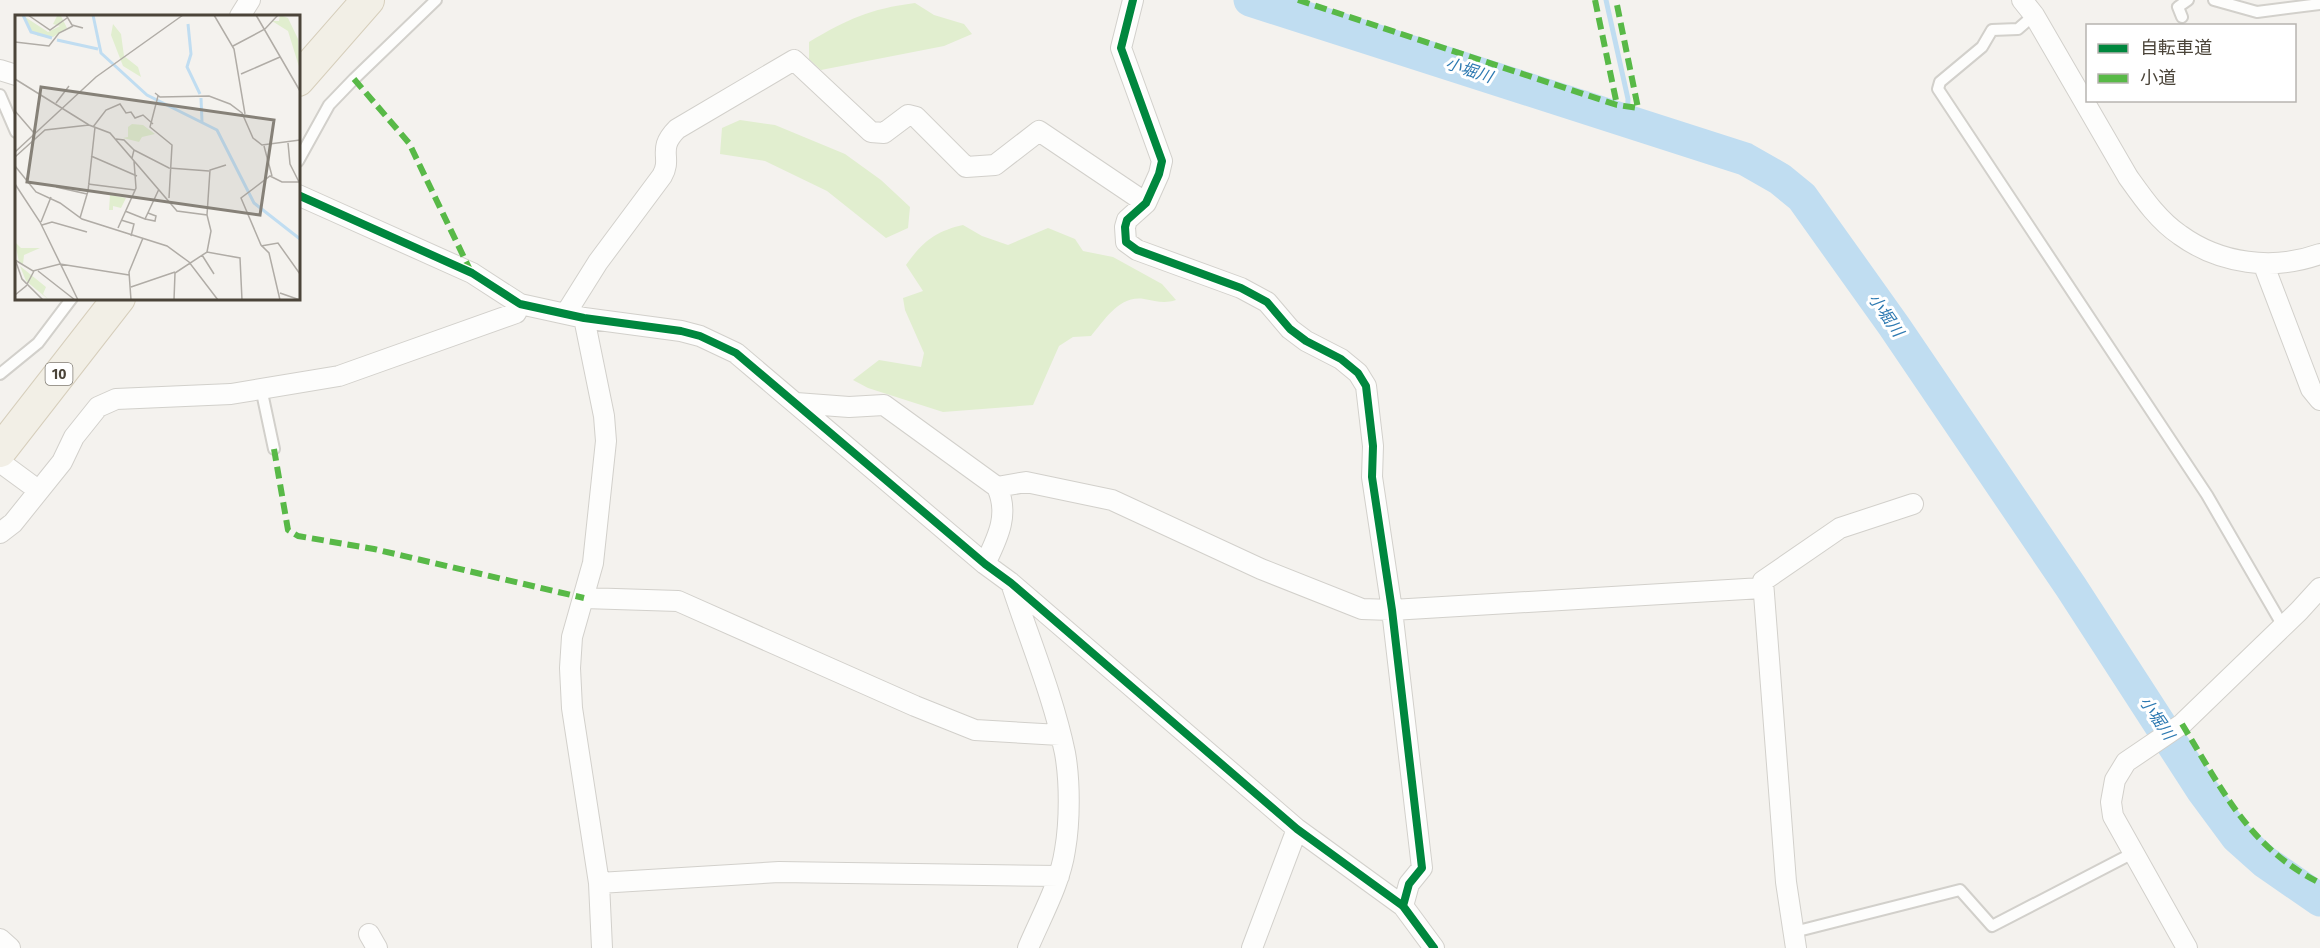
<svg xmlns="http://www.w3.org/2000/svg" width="2320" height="948" font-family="'Fira Sans','Noto Sans JP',sans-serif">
<rect width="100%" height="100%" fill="#f4f2ee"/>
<!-- green -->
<path fill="#e1eecf" d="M915 3 934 15 964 24 972 34 944 46 821 70 809 59V42C848 19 869 9 915 3Z
M740 120 775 125 845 154 881 180 910 207 908 228 886 238 827 191 765 161 720 154 722 128Z
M963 225 982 236 1008 245 1048 228 1075 239 1083 251 1113 257 1162 284 1176 300C1164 304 1156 301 1144 299 1119 295 1105 320 1091 336L1073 337 1059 346 1033 405 943 412 868 388 853 380 879 360 921 367 924 353 905 310 903 298 923 291 906 265C922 242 936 231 963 225Z"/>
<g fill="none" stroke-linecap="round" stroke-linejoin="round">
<!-- stream -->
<path stroke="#c0ddf1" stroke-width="5" d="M1606 0 1628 99 1627 122"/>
<!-- river -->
<path stroke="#c0ddf1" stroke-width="33" d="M1250 0 1745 159 1780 179 1802 197 1894 326 2071 587 2203 791 2237 837 2265 862 2320 900"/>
<!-- service casing -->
<g stroke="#d2d0cb" stroke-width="14">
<path id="service" d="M2214 0 2257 12 2320 4
M2034 15 2018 29 1992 30 1982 47 1940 82 1938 89 2207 495 2283 626
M2182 17 2178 7 2188 0
M0 95 16 132
M298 161 329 105 354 79 436 0
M0 374 38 343 72 298
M261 388 274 449
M1794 932 1960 890 1992 926 2133 853"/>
</g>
<!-- minor casing -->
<g stroke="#d2d0cb" stroke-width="22">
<path id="minor" d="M1133 0 1121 48 1162 161 1159 174 1146 203 1127 220 1125 227 1126 242 1137 250 1241 288 1267 302 1290 329 1306 341 1341 359 1358 373 1366 386 1373 446 1372 477 1392 610 1422 868 1409 884 1403 906
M2022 0 2034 15 2128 177C2143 198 2158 220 2180 235 2220 264 2273 271 2320 254
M240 16 250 0
M0 70 16 75
M298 195 472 273 520 304 584 318 681 331 700 336 736 353 985 564 1011 583 1297 829 1403 906 1434 948
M2263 263 2311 389 2320 400
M566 313 598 262 662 176C673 157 656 150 677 129L794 60 871 132 884 133 908 115 916 117 966 167 995 165 1039 131 1146 203
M584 318 604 416 606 441 593 563 572 637 570 668 572 708 599 883 602 948
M796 403 849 407 884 405 997 487C1010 515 997 539 985 564
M0 462 38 490
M997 487 1026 482 1112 500 1261 569 1362 609 1392 610 1762 588
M0 533 13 523 62 462 74 437 98 407 116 399 231 394 339 376 516 313 520 304
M1011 583C1029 639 1053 695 1065 753 1070 781 1070 821 1065 850 1060 884 1041 917 1028 948
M584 598 678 601 915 706 975 730 1060 735
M599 883 779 872 1059 876
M369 934 377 948
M0 939 10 948
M1252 948 1297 829
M1796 948 1786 882 1763 581 1840 528 1913 504
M2187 948 2113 816 2111 802 2115 780 2126 762 2182 724 2299 611 2320 588"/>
</g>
<!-- primary casing -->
<g stroke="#d6cebb" stroke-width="34">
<path id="primary" d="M298 80 368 0
M0 451 119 298"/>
</g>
<!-- service -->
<use href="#service" stroke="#fdfdfc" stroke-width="10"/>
<!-- minor -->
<use href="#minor" stroke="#fdfdfc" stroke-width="20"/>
<!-- primary -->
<use href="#primary" stroke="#f2efe6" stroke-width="32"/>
<!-- quiet -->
<path stroke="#58b947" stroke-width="6" stroke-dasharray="12 6" stroke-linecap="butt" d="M1298 0 1617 105 1638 108 1616 0
M1595 0 1617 105
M354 79 409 143 471 272
M274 449 288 530 298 536 374 549 584 598
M2182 724C2222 789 2248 847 2320 883"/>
<!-- cycleway casing -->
<g stroke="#fff" stroke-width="11">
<path id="cycleway" d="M1133 0 1121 48 1162 161 1159 174 1146 203 1127 220 1125 227 1126 242 1137 250 1241 288 1267 302 1290 329 1306 341 1341 359 1358 373 1366 386 1373 446 1372 477 1392 610 1422 868 1409 884 1403 906
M298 195 472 273 520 304 584 318 681 331 700 336 736 353 985 564 1011 583 1297 829 1403 906 1434 948"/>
</g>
<!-- cycleway -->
<use href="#cycleway" stroke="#00873e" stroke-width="8"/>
</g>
<g text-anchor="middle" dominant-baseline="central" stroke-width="6" stroke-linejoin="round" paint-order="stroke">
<!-- shield labels -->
<rect fill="#fff" stroke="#817c74" stroke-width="1.5" x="45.5" y="363" width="27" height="22" rx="4.5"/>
<g font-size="14" font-weight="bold" fill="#4b4439">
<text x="59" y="374">10</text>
</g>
<!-- water labels -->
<g font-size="16" font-style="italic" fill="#2e7ab2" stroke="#fff">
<text transform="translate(1469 70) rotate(18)">小堀川</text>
<text transform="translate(1886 315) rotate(55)">小堀川</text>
<text transform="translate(2157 718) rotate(56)">小堀川</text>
</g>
</g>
<!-- overview -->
<g transform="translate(15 15)">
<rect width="285" height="285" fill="#f4f2ee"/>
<path d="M7 0 33 17 45 11 38 9 42 1H46L52 13 38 22 23 21 14 14ZM265 0 273 3 283 24 285 55 273 16 257 6H264ZM98 9 106 19 109 41 123 52 126 62 108 51 96 20ZM117 109 128 110 140 119 127 122 124 127 108 123 113 122V112ZM95 180 111 183 106 193 98 191V195H94ZM0 227 6 233H25L9 240 8 249 4 247ZM5 251 31 272 28 279 34 285 11 266Z" fill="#e1eecf"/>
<path fill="none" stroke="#c0ddf1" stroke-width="3" d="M8 0 16 17 37 23M78 0 86 38 132 80 202 115 239 188 285 224M173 9 176 39 172 52 185 79M42 25 83 34M186 83 187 107"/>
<path fill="none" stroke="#b0aca6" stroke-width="1.5" d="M13 0 35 15 52 3M51 0 57 10 68 13M199 0 219 34 230 99M241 0 285 76M0 27 34 31 44 18 58 11M218 31 250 14 263 0M226 59 265 42M0 64 74 110 95 118 162 196 192 200 196 216 192 237M140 78 145 82 194 81 215 89 227 98 238 123 247 130 285 125M143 81 135 112 157 130 154 183M41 88 54 71M0 96 19 118M78 112 91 95 105 89 111 98 116 97 120 103 128 100 138 109M101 124 109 125 119 135 117 143M273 128 275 149 285 169M249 131 257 161M119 135 154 153 194 156M0 137 81 62 168 0M76 141 122 161M0 142 30 115 74 110M0 151 21 177 45 188 67 204 152 231 174 247 203 285M0 169 25 207 63 285M73 169 120 175M41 172 72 179M110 196 130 204 144 174M192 200 195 155 211 150M65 203 73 176 80 112M130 204 140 206 141 201 133 198M106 205 119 209 116 221M26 207 36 182M27 210 37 207 72 217M103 213 121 173 119 146M246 231 263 228 285 259M187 240 199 259M0 245 18 256 45 249 114 260M1 247 7 264 28 285M23 256 60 285M116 272 160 257M265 278 285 285M0 280 11 271 19 256M116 285 114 257 128 223M159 285 160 258 192 237 225 243 227 285M265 285 254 238 246 230 226 183 255 161 267 167H284"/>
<path fill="#868178" fill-opacity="0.15" stroke="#868178" stroke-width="3" d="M26 72 259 105 245 200 12 167Z"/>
<rect width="285" height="285" fill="none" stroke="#4b4439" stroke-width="3"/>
</g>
<!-- legend -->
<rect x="2086" y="24" width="210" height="78" fill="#ffffff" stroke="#b7b4b0" stroke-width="1.5"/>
<rect x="2098" y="44" width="30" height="9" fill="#00873e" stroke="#b7b4b0" stroke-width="1.5"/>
<text x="2140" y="54" font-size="18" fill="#4b4439">自転車道</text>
<rect x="2098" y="74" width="30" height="9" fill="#58b947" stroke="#b7b4b0" stroke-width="1.5"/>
<text x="2140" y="84" font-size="18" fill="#4b4439">小道</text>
</svg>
